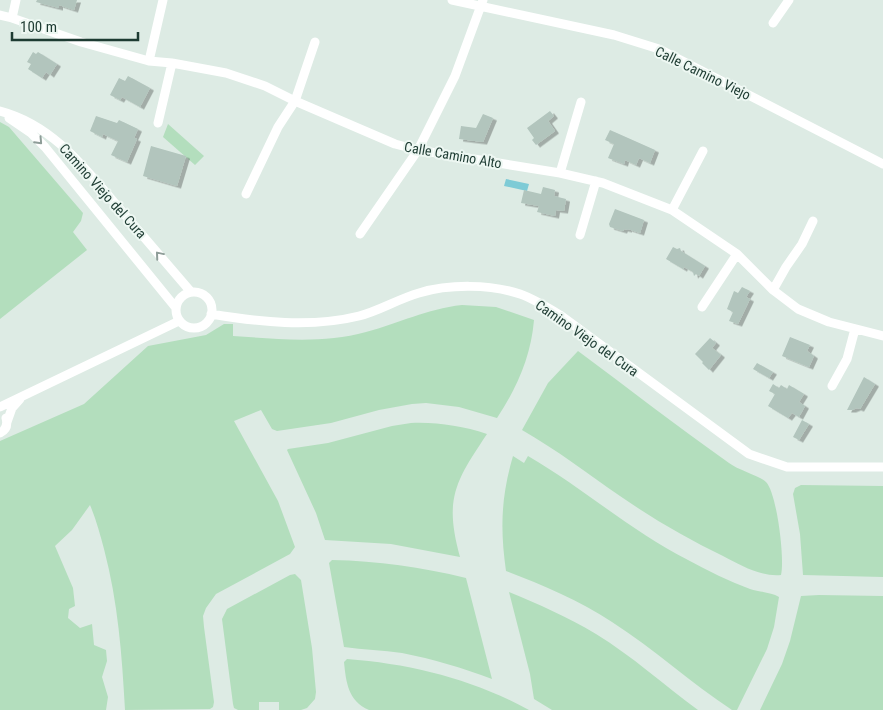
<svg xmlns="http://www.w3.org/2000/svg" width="883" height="710" font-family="'Roboto Condensed',sans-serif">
<defs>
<filter id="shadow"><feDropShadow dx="4" dy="2.5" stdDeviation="0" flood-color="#0004"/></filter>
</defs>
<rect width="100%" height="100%" fill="#ddebe4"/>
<!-- green -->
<path fill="#b3debd" d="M0 122 9 127 83 213 81 221 73 232 87 250 0 319Z
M168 124 204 156 195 165 163 137Z
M462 305 496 307 534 320C531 356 517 388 497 418L459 407 426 403 412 404 379 410 331 423 277 431 272 429 261 410 234 421 278 501 295 547 290 554 216 594 206 608 203 616 204 627 214 702 213 707 210 709 125 710C122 655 118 602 104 549 100 534 96 519 90 505L72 530 55 546 73 588 75 606 69 609 68 618 80 628 92 624 94 645 106 650 107 661 102 677 108 697 106 710H0V441L84 404 148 346 206 335 224 324H233V336C278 339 322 344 366 332 400 323 426 309 462 305Z
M578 351C628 388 678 427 729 463 738 470 760 476 766 482 777 493 785 560 781 575 761 577 740 565 723 556 688 539 653 519 620 496 588 474 557 450 522 430L548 383Z
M411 423C438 422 462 426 487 434 455 482 444 499 460 557L391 544 325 540 316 513 287 450 288 449 328 443 392 426Z
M513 456 524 463 528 456C583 488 631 531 688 560 708 571 729 581 750 589 759 592 771 592 779 597L774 627 767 649 737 710H732C691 683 654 649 612 622 579 600 542 585 506 571 500 529 501 497 513 456Z
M801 485 883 486V577L803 575 800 534 793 494 795 488Z
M332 560C378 561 421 567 466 578L492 679C463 668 433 659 402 653 383 650 363 650 344 647L329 563Z
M295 574 301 580 312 648 316 692 315 699 307 708 301 710H279V702H259V710H238L234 708 233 704 222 619 227 609 290 575Z
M509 592C538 604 568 617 596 634 632 656 664 685 698 710H552L534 699 530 674Z
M819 595 883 596V710H760L782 664 790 641 801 596Z
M347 659C412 664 472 679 529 710H369C348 701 346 682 344 662Z"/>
<!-- water -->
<path fill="#7ecbd6" d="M506 179 529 184 527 191 504 186Z"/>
<!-- building -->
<path fill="#b2c5bd" filter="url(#shadow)" d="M37 0H77L74 10 59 5V8L36 2Z
M33 52 36 54 38 52 57 64 50 75 46 72 42 78 28 69 31 64 27 62Z
M128 76 150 88 140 107 122 97 120 100 110 95 119 78 125 81Z
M550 111 554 116 548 121 555 131 536 145 532 140 534 138 527 128Z
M483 114 493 118 483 142 459 139 461 126 476 128Z
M96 116 117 123 119 120 138 129 134 138 137 139 127 162 111 155 118 141 103 134 102 137 90 131Z
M610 130 655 150 650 163 639 158 636 165 625 160 624 164 608 158 614 144 605 140Z
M151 146 186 156 177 186 143 176Z
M543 187 555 190 554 196 566 199 564 211 556 210 555 216 537 212 539 206 521 203 524 190 541 194Z
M615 209 644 220 640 233 628 229V230L624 229 623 231 610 227 609 224Z
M673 247 677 249 680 248 681 251 705 266 699 276 696 274 694 276 693 272 684 267 683 269 666 259Z
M742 287 750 291 746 297 750 299 738 324 729 321 733 312 727 309 734 291 738 293Z
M790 337 810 345 807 351 814 356 809 367 782 356Z
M710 338 716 343 712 348 721 355 709 370 702 363 703 362 695 354Z
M757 363 773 372 769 378 753 369Z
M864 377 875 384 860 409 857 408 852 410H847Z
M773 384 779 388 781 385 787 389 789 385 804 394 799 402 805 406 799 417 792 413 788 418 768 406 775 394 769 391Z
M802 420 809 424 799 440 793 437Z"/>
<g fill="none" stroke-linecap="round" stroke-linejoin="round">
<!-- street -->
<path stroke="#fff" stroke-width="9" d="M452 0 614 35 659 49 883 164
M0 15 12 18 81 42 149 61 172 63 226 73 265 86 295 101 395 144 418 150 560 173 603 183 672 210 737 254 773 290 798 309 829 322 883 336
M12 18 16 0
M773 23 789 0
M149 61 163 0
M0 111C53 125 85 168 119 208 143 236 167 264 191 292
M9 118 31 133 45 147 176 308
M158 123 172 63
M560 173 581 102
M246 194 278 127 295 101 315 42
M672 210 703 151
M360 234 418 150 455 76 483 0
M580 235 596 181
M773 290 786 267 802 244 813 221
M176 310a18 18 0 1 1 36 0a18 18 0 1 1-36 0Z
M702 307 737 254
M211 314C259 322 311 328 359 316 379 311 398 299 419 293 449 284 490 284 520 294 534 299 547 307 560 315L749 454 787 467H883
M832 386 847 359 855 329
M0 407 179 321
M7 422 12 408 20 399
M0 433C6 430 8 425 6 418"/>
</g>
<!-- one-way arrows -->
<defs><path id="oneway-chevron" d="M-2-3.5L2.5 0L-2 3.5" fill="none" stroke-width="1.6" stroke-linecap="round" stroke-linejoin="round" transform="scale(1.25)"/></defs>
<g stroke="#8e9d98">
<use href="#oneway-chevron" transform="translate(39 141) rotate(47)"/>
<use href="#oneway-chevron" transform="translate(159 255) rotate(-130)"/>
</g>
<g text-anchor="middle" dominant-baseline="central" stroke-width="4" stroke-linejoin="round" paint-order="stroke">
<!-- street labels -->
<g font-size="14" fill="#1d3b32" stroke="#edf7f2">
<text transform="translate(703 73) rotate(26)">Calle Camino Viejo</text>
<text transform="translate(453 155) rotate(10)">Calle Camino Alto</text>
<text transform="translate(103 191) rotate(48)">Camino Viejo del Cura</text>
<text transform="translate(587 338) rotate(35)">Camino Viejo del Cura</text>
</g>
</g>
<!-- scale -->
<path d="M12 32v8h126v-8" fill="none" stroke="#1d3b32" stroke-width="2.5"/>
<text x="20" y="32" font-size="15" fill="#1d3b32" stroke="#edf7f2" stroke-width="4" paint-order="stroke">100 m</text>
</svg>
